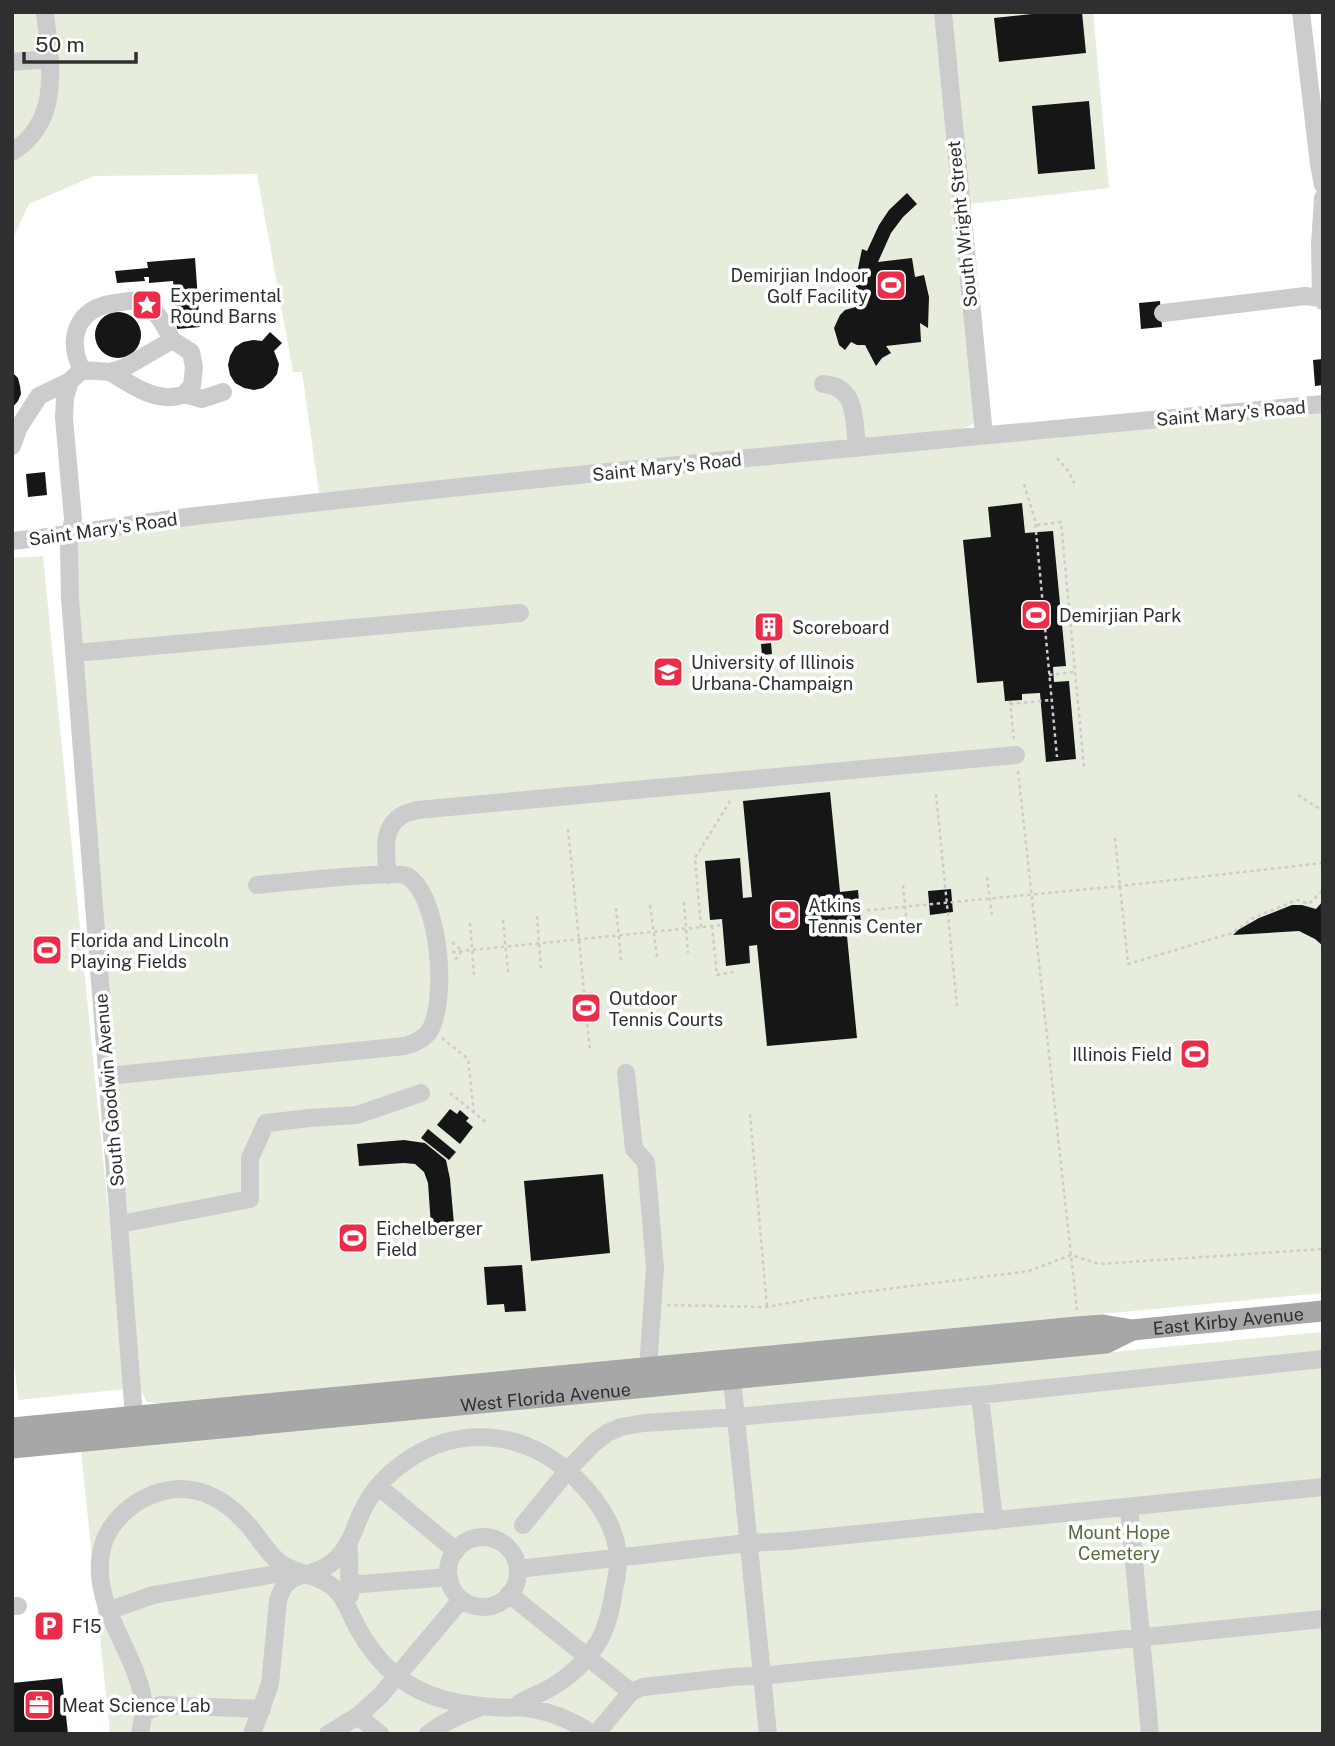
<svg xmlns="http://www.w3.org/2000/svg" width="1335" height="1746" font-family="'Public Sans',sans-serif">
<rect width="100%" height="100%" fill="#fff"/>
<!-- green -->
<path fill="#e7eddd" d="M12 12H1093L1109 188 953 206 976 418 972 425 961 429 319 493 302 372H293L257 174 94 176 29 204 12 240Z
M1323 412V1293L161 1404 147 1402 139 1387 74 563 75 545 81 539 216 521 440 496Z
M43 556 126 1389 18 1400 12 1342V558Z
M1323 1332V1734H110L81 1450Z"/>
<!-- building -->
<path fill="#161616" d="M1050 12H1082L1086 53 999 62 994 18Z
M1089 101 1095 169 1038 174 1032 106Z
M907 193 917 204 903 217 891 233 878 262 912 258 915 277 924 275 929 297 928 328 920 323 921 342 886 346 891 353 882 358 876 366 865 345H857L851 342 845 350 839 345 834 328 840 315 845 310 856 307V278L862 249 867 251 879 225 889 210Z
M195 258 200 327 177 329 173 281 149 283V277H144L145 281 117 283 115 271 148 268 147 262Z
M1160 301 1162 327 1141 329 1139 303Z
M95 335a23 23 0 1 1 46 0a23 23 0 1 1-46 0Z
M270 332 282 343 274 351 279 364 277 374 271 382 263 388 254 390 244 388 235 383 230 375 228 365 230 356 235 347 243 342 253 340 262 341Z
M1323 359V385L1315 386 1313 360Z
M12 372 18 378 20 386 21 394 18 401 12 408Z
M45 472 47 495 28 497 26 474Z
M1022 503 1025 533 1053 531 1066 666 1053 667 1054 682 1069 681 1076 759 1046 762 1040 693 1022 694V700L1005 701 1003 681 977 683 963 540 991 537 988 507Z
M771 643 772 654 762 655 761 644Z
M830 792 840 892 858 890 862 934 847 936 857 1038 767 1046 757 945 749 946 750 963 726 966 722 919 710 920 705 861 740 858 743 898 752 897 743 801Z
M951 889 953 912 930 915 928 891Z
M1323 901V946L1315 939 1299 931 1233 935 1238 930 1259 918 1292 905H1302L1316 909Z
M450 1109 457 1114 460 1110 469 1118 466 1121 473 1127 460 1144 437 1125Z
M428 1129 456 1152 449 1160 421 1138Z
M404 1140 425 1143 446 1160 450 1179 454 1224 431 1226 428 1183 424 1172 415 1164 404 1163 359 1166 357 1144Z
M603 1174 610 1253 531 1261 524 1181Z
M522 1265 526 1311 505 1312 504 1304 487 1305 484 1267Z
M62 1678 68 1734H13L12 1683Z"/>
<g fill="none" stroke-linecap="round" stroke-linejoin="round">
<!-- path -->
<path stroke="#ccc" stroke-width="2.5" stroke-dasharray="3.5 3.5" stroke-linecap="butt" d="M1057 458 1069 472 1076 487
M1024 484 1035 520 1057 757
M1037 525 1061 522 1084 767
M1049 675 1074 672
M1010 701 1014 740
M1010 704 1051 700
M1018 771 1077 1310
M936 794 957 1006
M1298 795 1323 811
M568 829 590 1051
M1115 838 1128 964 1232 933 1253 918 1297 900 1309 904 1323 890
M987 877 992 915
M903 885 907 924
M684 902 688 953
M650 905 657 957
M616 908 621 960
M860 911 1120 886 1323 863
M537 916 541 968
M503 920 508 972
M470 923 474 975
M712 926 717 975 734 972
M701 927 695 858 732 798
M452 942 462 951 455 960
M452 952 722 925
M442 1038 468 1059 474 1113
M450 1093 487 1123
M750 1114 767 1307
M667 1305 767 1307 816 1298 1029 1271 1071 1255 1099 1264 1323 1249"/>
<!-- minor -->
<path stroke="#ccc" stroke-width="18" d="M943 12 984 435
M1301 12 1319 164 1323 185
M12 62 50 59
M12 152C63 120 50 63 45 12
M1321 298 1320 244 1323 198
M1163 313 1305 296 1321 298 1323 301
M82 370C66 338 77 308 115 303 123 302 134 299 142 302 156 307 166 328 172 340
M110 372C132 385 158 405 184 394
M823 384C858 386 854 422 857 448
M12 446 19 427 39 396 70 381
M12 541C74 535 134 523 196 516 571 473 947 439 1323 404
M75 653 520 613
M388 875C386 854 381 829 401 816 405 813 412 812 417 810L1016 755
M626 1073 634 1149 646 1162 655 1268 649 1354 651 1380
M108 1076 405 1046C414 1043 421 1041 428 1033 449 1005 440 895 407 876 396 870 279 883 257 885
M120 1224 250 1199V1158L266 1123 310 1118 357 1115 421 1093
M732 1379 768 1734
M980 1395 994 1521
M135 1429 70 598 69 545 73 519 64 418 65 398 70 381 82 370 110 372 124 368 172 340 191 352 194 367 192 386 184 394 202 399 223 392
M378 1486 456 1551
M1129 1507 1150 1734
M523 1525 568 1470 594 1443 607 1433 621 1427 644 1423 736 1417 980 1395 1323 1359
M448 1572a35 35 0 1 1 70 0a35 35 0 1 1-70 0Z
M348 1544C351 1559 348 1579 350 1595
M518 1569 747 1543 788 1541 1323 1487
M349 1585 449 1577
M509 1594 631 1692
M12 1606H18
M108 1611 153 1595 276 1574
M515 1707C545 1709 568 1718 593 1734
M144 1713 160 1705 262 1709
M358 1716 380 1734
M140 1734C142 1722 145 1711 143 1699 134 1648 92 1607 101 1553 105 1530 122 1510 143 1499 183 1478 219 1492 248 1525 259 1537 267 1553 280 1563 296 1575 321 1574 336 1590 347 1601 352 1619 360 1632 386 1677 421 1699 473 1705 481 1706 507 1709 515 1707 517 1706 518 1704 520 1703 530 1697 542 1693 552 1687 569 1677 586 1661 597 1644 607 1629 611 1609 614 1591 616 1580 619 1568 618 1556 616 1530 602 1507 585 1488 535 1431 459 1419 398 1467 381 1480 368 1497 360 1516 355 1527 352 1539 345 1548 340 1556 333 1563 325 1567 302 1579 286 1571 278 1601L270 1684 252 1734
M328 1734 358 1716 381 1695 461 1600
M428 1734C443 1722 460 1715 478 1708
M596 1734 631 1692 643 1687 733 1677 770 1675 1323 1619"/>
<!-- major -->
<g stroke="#a7a7a7" stroke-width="21">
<path id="s1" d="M12 1428 1076 1327 1103 1325 1132 1330 1323 1311"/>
<path id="s2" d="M12 1448 1106 1343 1132 1330"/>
</g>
</g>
<!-- icons -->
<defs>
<g id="stadium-square" transform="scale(1.575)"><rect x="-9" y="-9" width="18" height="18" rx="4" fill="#eb2d49" stroke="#fff"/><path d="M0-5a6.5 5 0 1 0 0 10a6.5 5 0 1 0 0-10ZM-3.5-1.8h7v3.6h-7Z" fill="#fff"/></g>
<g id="sight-square" transform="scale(1.575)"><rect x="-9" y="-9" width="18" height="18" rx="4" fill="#eb2d49" stroke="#fff"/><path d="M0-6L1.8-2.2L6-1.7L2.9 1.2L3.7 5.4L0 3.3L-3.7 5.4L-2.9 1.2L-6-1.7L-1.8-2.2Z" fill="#fff"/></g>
<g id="building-square" transform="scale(1.575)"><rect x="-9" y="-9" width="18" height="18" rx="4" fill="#eb2d49" stroke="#fff"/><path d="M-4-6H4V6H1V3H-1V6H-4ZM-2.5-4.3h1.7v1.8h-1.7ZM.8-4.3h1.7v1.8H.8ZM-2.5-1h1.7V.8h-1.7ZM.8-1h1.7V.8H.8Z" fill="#fff"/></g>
<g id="university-square" transform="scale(1.575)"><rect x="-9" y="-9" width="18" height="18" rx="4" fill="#eb2d49" stroke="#fff"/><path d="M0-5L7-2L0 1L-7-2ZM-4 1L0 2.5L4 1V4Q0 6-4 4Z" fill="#fff"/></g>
<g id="parking-square" transform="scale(1.575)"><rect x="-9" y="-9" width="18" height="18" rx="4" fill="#eb2d49" stroke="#fff"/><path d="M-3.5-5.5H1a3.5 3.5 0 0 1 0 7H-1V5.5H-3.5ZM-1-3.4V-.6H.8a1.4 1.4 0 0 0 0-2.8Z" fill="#fff"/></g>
<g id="office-square" transform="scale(1.575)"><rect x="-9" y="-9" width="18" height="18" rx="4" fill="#eb2d49" stroke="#fff"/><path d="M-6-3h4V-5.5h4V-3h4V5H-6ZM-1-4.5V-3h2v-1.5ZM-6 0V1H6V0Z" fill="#fff"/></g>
</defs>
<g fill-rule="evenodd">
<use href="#stadium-square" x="891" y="285"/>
<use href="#sight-square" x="147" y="305"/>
<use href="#stadium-square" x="1036" y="615"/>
<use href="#building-square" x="769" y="627"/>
<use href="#university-square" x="668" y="672"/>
<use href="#stadium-square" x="785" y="915"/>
<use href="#stadium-square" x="47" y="950"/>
<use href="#stadium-square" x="586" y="1008"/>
<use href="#stadium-square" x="1195" y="1054"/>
<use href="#stadium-square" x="353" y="1238"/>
<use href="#parking-square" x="49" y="1626"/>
<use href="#office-square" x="39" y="1705"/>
</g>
<g text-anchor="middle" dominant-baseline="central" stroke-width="7" stroke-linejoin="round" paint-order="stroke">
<!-- street labels -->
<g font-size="18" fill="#2f2f2f" stroke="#fff">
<text transform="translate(962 224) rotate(-96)">South Wright Street</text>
<text transform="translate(1231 413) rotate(-5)">Saint Mary's Road</text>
<text transform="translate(667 467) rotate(-6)">Saint Mary's Road</text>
<text transform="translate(103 529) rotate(-8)">Saint Mary's Road</text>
<text transform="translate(109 1090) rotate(-95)">South Goodwin Avenue</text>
<text stroke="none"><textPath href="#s1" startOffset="1222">East Kirby Avenue</textPath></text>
<text stroke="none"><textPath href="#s2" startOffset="536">West Florida Avenue</textPath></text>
</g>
<!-- poi labels -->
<g font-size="18" fill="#2f2f2f" stroke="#fff" text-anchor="start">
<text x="868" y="275" text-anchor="end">Demirjian Indoor<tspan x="868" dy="21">Golf Facility</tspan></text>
<text x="170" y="295">Experimental<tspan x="170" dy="21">Round Barns</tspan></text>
<text x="1059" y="615">Demirjian Park</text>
<text x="792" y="627">Scoreboard</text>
<text x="691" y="662">University of Illinois<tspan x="691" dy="21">Urbana-Champaign</tspan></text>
<text x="808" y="905">Atkins<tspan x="808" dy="21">Tennis Center</tspan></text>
<text x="70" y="940">Florida and Lincoln<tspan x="70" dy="21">Playing Fields</tspan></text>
<text x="609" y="998">Outdoor<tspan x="609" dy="21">Tennis Courts</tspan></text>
<text x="1172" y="1054" text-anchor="end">Illinois Field</text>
<text x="376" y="1228">Eichelberger<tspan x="376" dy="21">Field</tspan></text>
<text x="72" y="1626">F15</text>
<text x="62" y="1705">Meat Science Lab</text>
</g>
<!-- park labels -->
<g font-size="18" fill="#566d3b" stroke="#fff">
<text x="1119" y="1532">Mount Hope<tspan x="1119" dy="21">Cemetery</tspan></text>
</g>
</g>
<!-- border -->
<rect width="1335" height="1746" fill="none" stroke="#2f2f2f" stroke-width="28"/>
<!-- scale -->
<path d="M24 52v10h112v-10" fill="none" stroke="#2f2f2f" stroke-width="3.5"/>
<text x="35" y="52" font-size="21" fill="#2f2f2f" stroke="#ffffff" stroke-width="5" paint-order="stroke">50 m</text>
</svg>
